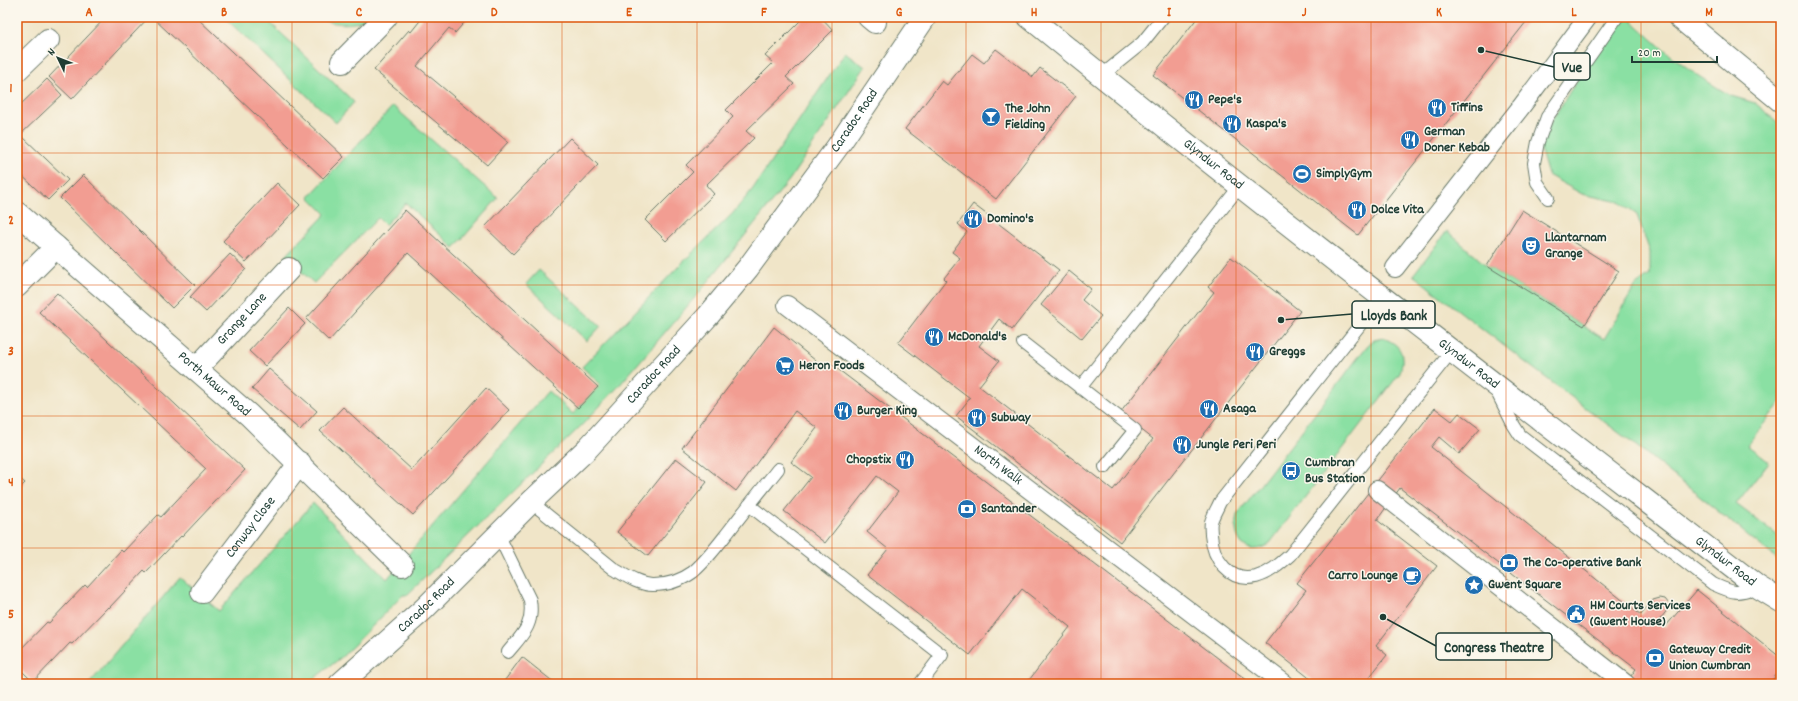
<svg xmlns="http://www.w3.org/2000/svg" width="1798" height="701" font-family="Dekko,sans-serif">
<rect width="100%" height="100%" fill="#fbf7ec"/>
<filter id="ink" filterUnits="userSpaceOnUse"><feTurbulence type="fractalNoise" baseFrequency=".025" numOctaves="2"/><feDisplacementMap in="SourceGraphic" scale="8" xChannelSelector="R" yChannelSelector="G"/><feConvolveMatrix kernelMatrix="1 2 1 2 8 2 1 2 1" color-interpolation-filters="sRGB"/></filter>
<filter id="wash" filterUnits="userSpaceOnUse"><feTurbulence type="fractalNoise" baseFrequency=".012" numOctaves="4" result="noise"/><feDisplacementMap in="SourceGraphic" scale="16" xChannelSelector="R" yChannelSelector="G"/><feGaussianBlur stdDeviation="0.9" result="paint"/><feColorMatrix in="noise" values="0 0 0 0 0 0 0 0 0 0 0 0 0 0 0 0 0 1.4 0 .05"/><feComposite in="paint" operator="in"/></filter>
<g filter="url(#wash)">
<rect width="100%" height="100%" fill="#f0e5c8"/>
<!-- green -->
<path fill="#8ae0a3" stroke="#548e6c" d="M224 17H264L354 102 336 123Z
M314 17H372C353 27 333 25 314 17Z
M1617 17H1628L1665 51 1697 75 1731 96 1755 103 1781 125V402L1747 445 1769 462 1736 504 1781 538V562L1643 451 1521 359 1413 275 1447 231 1487 266 1604 339 1636 285 1650 275V252L1637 215 1619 202 1582 194 1548 175 1538 142Z
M845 52 865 67 790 179 703 288 618 387 583 424 407 595H403L343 656 307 684H89L180 577 219 611 313 503 387 579 548 391 573 414 600 384 582 367 678 267 733 213 752 190Z
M393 106 498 198 454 248 406 203 385 225 378 218 314 283 285 257 326 214 309 197Z
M539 270 601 326 587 341 526 284Z
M1383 338C1402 345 1405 355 1400 373L1270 543C1247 560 1231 539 1237 515L1367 346 1374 340Z"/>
<g id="blocks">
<!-- building -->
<path fill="#f29d92" d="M106 17H149L72 99 49 77Z
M152 17H196L344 157 323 178Z
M423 17H469L455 33 449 28 417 66 508 142 487 165 374 70 409 30 411 32Z
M804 17H821L833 30 786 77 794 84 746 131 754 138 706 185 714 194 666 241 645 220 693 172 686 165 733 117 726 110 773 63 765 56Z
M1198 17H1530L1358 235 1153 75Z
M996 49 1033 77 1040 68 1076 96 996 199 905 129 942 81 947 85 972 54 984 63Z
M47 79 62 95 20 135 17 132V108Z
M23 137 68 180 48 200 17 171V144Z
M570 138 598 165 513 254 485 227Z
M83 175 195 285 172 308 60 198Z
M277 183 300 205 246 262 223 241Z
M973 204 1059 270 1012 330 999 319 979 346 999 361 979 386 1113 490 1153 439 1120 413 1214 292 1208 287 1231 257 1300 311 1120 542 956 416 970 398 898 343 946 280 944 278 960 258 952 252 967 232 958 224Z
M405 210 598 387 578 408 408 253 329 341 306 319Z
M1522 210 1619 271 1584 326 1487 266Z
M230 254 246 269 206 312 190 297Z
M1069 271 1091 289 1082 300 1101 316 1082 339 1041 305Z
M57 293 245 470 182 537 181 536 146 573 144 571 109 608 108 607 72 644 70 643 33 682 17 666V653L47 622 49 623 85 585 87 587 121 550 123 552 158 515 161 517 206 469 39 312Z
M289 308 305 324 265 366 249 351Z
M774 327 826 369 831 364 1252 684H1026L1070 627 1022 589 970 655 867 575 888 549 867 532 898 492 877 476 825 543 784 511 811 477 791 462 817 428 795 411 736 491 682 448Z
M269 369 317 411 300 430 252 389Z
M486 388 509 410 413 515 320 431 343 407 412 470Z
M1435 408 1452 421 1459 413 1480 429 1459 454 1439 437 1431 447 1641 615 1653 600 1660 598 1665 599 1669 604 1668 609 1658 622 1665 627 1697 590 1781 658V669L1769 684H1625L1636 669 1400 488 1377 520 1437 566 1376 646 1387 655 1364 684H1317L1265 643 1306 590 1297 583Z
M676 458 707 482 648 556 617 532Z
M17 476 25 483 17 491Z
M522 657 556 684H502Z"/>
</g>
</g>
<g filter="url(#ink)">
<use href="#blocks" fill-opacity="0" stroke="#687868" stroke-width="1"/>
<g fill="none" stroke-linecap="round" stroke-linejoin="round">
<!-- service casing -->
<g stroke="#687868" stroke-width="14">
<path id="service" d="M1101 76 1142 43 1163 17
M1548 198 1537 182 1534 163 1538 142 1547 117 1617 17
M1382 297 1220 502C1217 509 1213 515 1211 522 1210 526 1211 531 1211 535 1213 559 1229 583 1256 577 1270 573 1280 564 1290 555L1451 352
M1023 343 1135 430 1105 467
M1080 388 1240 186
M1497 392 1513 424 1520 435 1713 584C1735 594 1736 594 1758 587
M531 502 614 569C626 576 639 585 653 585 667 585 682 580 693 572 707 560 718 545 729 531 745 510 762 489 778 469
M749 505 942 655 920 684
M498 534 530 600C534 625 523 634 508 652"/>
</g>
<!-- pedestrian casing -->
<g stroke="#687868" stroke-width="20">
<g id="pedestrian">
<path d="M1395 268 1521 107 1588 17"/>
<path id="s1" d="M787 305 1285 684"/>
<path d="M1377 490 1626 684"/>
</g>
</g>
<!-- minor casing -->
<g stroke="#687868" stroke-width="24">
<g id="minor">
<path d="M869 17 875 22"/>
<path d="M342 62 386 17"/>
<path d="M17 70 48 40"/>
<path id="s2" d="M17 213 249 415 402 565"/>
<path d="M17 286 56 247"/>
<path id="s3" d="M196 369 289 269"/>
<path id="s4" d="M202 592 300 463"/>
</g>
</g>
<!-- tertiary casing -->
<g stroke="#687868" stroke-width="24">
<g id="tertiary">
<path id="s5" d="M1029 17C1268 212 1514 399 1758 587L1781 601"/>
<path d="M1679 17 1781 101"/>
<path id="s6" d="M340 684 424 609 531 502 587 449 708 316 748 268 838 146 925 17"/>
</g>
</g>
<!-- service -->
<use href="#service" stroke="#fff" stroke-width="12"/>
<!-- pedestrian -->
<use href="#pedestrian" stroke="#fff" stroke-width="18"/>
<!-- minor -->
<use href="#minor" stroke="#fff" stroke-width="22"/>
<!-- tertiary -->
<use href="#tertiary" stroke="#fff" stroke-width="22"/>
</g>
</g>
<!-- grid -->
<path fill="none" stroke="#de580e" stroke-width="1" stroke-opacity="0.55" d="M157 17V684M292 17V684M427 17V684M562 17V684M697 17V684M832 17V684M966 17V684M1101 17V684M1236 17V684M1371 17V684M1506 17V684M1641 17V684M17 153H1781M17 285H1781M17 416H1781M17 548H1781"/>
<!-- icons -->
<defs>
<g id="restaurant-disc" transform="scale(1)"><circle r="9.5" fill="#1f6fb2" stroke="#fbf7ec"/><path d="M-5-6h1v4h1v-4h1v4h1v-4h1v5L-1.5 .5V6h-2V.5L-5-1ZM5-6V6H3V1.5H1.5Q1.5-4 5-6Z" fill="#fff"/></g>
<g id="bar-disc" transform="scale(1)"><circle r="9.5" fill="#1f6fb2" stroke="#fbf7ec"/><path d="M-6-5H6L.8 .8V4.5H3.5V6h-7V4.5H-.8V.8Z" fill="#fff"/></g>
<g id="stadium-disc" transform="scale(1)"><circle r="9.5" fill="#1f6fb2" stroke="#fbf7ec"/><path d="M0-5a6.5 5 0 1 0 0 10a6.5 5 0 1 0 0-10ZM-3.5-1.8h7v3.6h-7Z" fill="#fff"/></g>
<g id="theatre-disc" transform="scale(1)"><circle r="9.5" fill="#1f6fb2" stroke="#fbf7ec"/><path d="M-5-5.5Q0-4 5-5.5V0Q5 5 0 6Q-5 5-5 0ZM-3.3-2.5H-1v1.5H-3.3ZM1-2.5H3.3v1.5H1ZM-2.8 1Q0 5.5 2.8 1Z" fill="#fff"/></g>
<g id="supermarket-disc" transform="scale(1)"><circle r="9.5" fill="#1f6fb2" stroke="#fbf7ec"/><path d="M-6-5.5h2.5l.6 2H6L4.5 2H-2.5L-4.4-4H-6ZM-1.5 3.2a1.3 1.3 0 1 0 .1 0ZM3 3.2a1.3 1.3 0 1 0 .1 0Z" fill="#fff"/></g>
<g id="bus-disc" transform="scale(1)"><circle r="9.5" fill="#1f6fb2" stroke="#fbf7ec"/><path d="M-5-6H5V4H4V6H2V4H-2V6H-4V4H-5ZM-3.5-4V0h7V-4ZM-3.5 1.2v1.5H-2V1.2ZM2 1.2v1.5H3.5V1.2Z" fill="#fff"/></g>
<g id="bank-disc" transform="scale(1)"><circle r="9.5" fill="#1f6fb2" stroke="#fbf7ec"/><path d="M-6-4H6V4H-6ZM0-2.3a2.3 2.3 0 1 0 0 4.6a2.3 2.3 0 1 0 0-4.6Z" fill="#fff"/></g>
<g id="cafe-disc" transform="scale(1)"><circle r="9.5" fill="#1f6fb2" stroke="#fbf7ec"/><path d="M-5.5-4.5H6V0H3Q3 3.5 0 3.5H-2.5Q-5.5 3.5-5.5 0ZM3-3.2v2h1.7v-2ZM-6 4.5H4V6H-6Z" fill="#fff"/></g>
<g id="sight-disc" transform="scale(1)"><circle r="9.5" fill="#1f6fb2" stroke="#fbf7ec"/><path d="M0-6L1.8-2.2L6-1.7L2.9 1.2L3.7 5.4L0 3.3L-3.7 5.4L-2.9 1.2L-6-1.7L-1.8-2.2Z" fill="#fff"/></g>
<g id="civic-disc" transform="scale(1)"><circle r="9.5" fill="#1f6fb2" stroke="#fbf7ec"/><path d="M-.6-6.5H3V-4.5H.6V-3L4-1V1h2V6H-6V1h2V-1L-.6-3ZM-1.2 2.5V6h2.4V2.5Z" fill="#fff"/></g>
</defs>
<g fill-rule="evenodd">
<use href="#restaurant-disc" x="1194" y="100"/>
<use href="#restaurant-disc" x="1437" y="108"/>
<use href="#bar-disc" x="991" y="117"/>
<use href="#restaurant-disc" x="1232" y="124"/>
<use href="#restaurant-disc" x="1410" y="140"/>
<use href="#stadium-disc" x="1302" y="174"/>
<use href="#restaurant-disc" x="1357" y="210"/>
<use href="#restaurant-disc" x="973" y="219"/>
<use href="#theatre-disc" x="1531" y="246"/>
<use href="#restaurant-disc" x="934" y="337"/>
<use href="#restaurant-disc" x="1255" y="352"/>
<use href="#supermarket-disc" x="785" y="366"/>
<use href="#restaurant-disc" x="1209" y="409"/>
<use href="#restaurant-disc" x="843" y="411"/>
<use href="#restaurant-disc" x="977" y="418"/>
<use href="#restaurant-disc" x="1182" y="445"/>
<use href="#restaurant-disc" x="905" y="460"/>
<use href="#bus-disc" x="1291" y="471"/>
<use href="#bank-disc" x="967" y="509"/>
<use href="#bank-disc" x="1509" y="563"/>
<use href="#cafe-disc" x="1412" y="576"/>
<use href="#sight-disc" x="1474" y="585"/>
<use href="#civic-disc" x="1576" y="614"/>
<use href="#bank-disc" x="1655" y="658"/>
</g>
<g text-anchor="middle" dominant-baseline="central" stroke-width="3" stroke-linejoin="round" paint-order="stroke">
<!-- poi labels -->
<g font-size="14" font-weight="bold" fill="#1f3d34" stroke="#fbf7ec" text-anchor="start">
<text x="1208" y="100">Pepe's</text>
<text x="1451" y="108">Tiffins</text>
<text x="1005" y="109">The John<tspan x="1005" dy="16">Fielding</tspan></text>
<text x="1246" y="124">Kaspa's</text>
<text x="1424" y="132">German<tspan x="1424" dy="16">Doner Kebab</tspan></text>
<text x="1316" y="174">SimplyGym</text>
<text x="1371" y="210">Dolce Vita</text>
<text x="987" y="219">Domino's</text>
<text x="1545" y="238">Llantarnam<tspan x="1545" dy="16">Grange</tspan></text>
<text x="948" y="337">McDonald's</text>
<text x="1269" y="352">Greggs</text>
<text x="799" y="366">Heron Foods</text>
<text x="1223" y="409">Asaga</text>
<text x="857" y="411">Burger King</text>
<text x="991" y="418">Subway</text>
<text x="1196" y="445">Jungle Peri Peri</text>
<text x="891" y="460" text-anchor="end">Chopstix</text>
<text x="1305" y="463">Cwmbran<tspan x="1305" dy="16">Bus Station</tspan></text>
<text x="981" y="509">Santander</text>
<text x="1523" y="563">The Co-operative Bank</text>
<text x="1398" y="576" text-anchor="end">Carro Lounge</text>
<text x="1488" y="585">Gwent Square</text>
<text x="1590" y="606">HM Courts Services<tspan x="1590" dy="16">(Gwent House)</tspan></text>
<text x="1669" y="650">Gateway Credit<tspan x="1669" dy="16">Union Cwmbran</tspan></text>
</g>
<!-- street labels -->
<g font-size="14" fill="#1f3d34" stroke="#fbf7ec">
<text stroke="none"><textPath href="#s6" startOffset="765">Caradoc Road</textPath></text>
<text stroke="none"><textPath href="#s5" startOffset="236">Glyndwr Road</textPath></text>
<text stroke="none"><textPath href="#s3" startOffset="68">Grange Lane</textPath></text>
<text stroke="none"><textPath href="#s5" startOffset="560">Glyndwr Road</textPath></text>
<text stroke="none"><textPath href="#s6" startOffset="441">Caradoc Road</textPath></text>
<text stroke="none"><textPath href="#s2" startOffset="261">Porth Mawr Road</textPath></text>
<text stroke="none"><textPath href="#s1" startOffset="265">North Walk</textPath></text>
<text stroke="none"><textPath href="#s4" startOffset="81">Conway Close</textPath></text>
<text stroke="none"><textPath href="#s5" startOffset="884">Glyndwr Road</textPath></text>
<text stroke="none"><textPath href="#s6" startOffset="117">Caradoc Road</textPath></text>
</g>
</g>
<!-- callouts -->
<path fill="none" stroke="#1f3d34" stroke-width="1.5" d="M1481 50L1554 67M1281 320L1352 314M1383 617L1436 646"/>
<g fill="#1f3d34" stroke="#fbf7ec" stroke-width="1.5">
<circle cx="1481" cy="50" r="4"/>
<circle cx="1281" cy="320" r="4"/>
<circle cx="1383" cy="617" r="4"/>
</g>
<g fill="#fbf7ec" stroke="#1f3d34" stroke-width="1.5">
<rect x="1554" y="53" width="36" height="27" rx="4"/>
<rect x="1352" y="301" width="83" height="27" rx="4"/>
<rect x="1436" y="633" width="116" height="27" rx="4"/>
</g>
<g font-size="15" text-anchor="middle" font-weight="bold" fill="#1f3d34">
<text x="1572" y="72">Vue</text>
<text x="1394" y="320">Lloyds Bank</text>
<text x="1494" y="652">Congress Theatre</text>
</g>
<!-- margin -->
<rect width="1798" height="701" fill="none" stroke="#fbf7ec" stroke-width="44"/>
<!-- north arrow -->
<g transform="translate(58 58) rotate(313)" stroke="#fbf7ec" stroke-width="3" paint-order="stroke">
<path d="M0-3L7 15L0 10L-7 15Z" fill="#1f3d34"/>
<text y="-6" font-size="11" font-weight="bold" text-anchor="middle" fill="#1f3d34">N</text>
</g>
<!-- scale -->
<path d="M1632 56v6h85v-6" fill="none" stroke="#1f3d34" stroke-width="2"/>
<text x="1638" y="56" font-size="12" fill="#1f3d34" stroke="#fbf7ec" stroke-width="3" paint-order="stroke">20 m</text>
<rect x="22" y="22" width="1754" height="657" fill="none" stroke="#de580e" stroke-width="1.5"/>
<g font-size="13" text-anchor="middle" font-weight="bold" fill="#de580e">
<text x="89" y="16">A</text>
<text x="224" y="16">B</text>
<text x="359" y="16">C</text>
<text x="494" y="16">D</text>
<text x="629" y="16">E</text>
<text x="764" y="16">F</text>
<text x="899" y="16">G</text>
<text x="1034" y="16">H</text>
<text x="1169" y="16">I</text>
<text x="1304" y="16">J</text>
<text x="1439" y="16">K</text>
<text x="1574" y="16">L</text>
<text x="1709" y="16">M</text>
<text x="11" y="92">1</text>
<text x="11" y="224">2</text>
<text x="11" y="355">3</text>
<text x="11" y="486">4</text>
<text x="11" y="618">5</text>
</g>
</svg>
